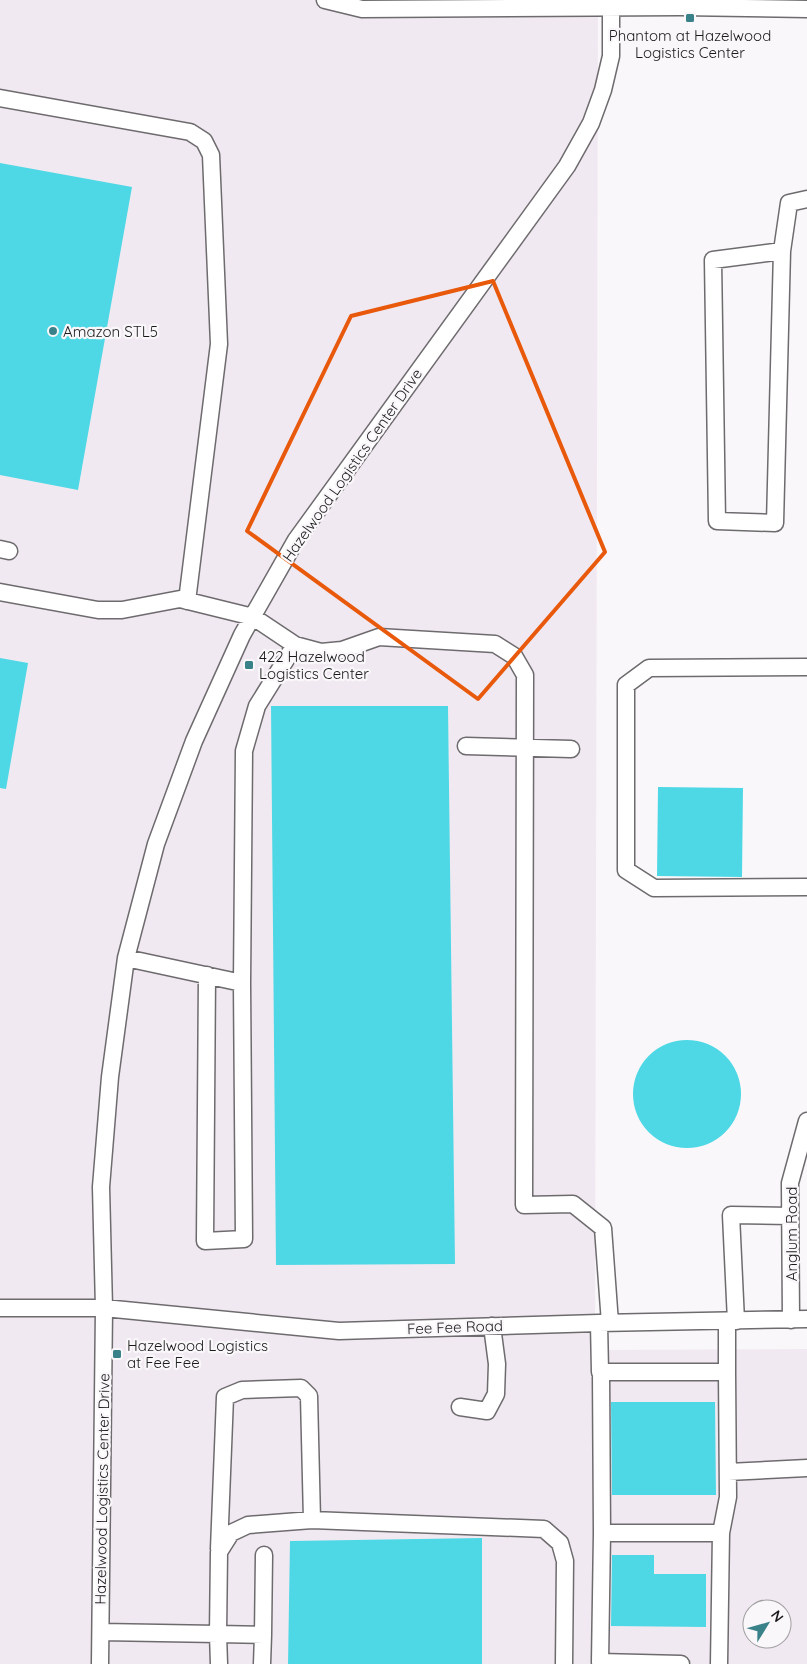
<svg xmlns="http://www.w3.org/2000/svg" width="807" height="1664" font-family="Quicksand,sans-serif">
<rect width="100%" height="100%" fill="#f9f7f9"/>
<!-- built -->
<path fill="#f1e9f1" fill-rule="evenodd" d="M0 0H598L595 1350 807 1349V1664H0ZM752 1609H782V1639H752Z"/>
<!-- building -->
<path fill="#4ed8e5" d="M0 163 132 187 78 490 0 475Z
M0 658 28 663 6 789 0 788Z
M271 706H448L455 1264 276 1265Z
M658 787 743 788 742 877 657 876Z
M633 1094a54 54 0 1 1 108 0a54 54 0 1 1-108 0Z
M611 1402H715L716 1495H612Z
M482 1538V1664H288L290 1541Z
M612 1555H654V1574H706V1627L611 1626Z"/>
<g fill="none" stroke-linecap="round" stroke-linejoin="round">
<!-- minor casing -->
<g stroke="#6e6b6e" stroke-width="19">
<path id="minor" d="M325 0 362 9 680 7 807 9
M0 98 190 132 204 141 211 155 219 344 187 601
M782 251 713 260 717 521 775 523 782 251 789 203 807 199
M0 549 9 551
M0 592 98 610H122L180 599 253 617 295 645 321 652 342 650 379 637 495 644 514 656 525 675 524 1205 573 1204 603 1228 610 1323
M807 667 649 668 626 685V870L654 888 807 887
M466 746 571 749
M126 958 242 983 244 751 257 706 295 645
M207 975 205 1241 244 1239 242 983
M0 1308H104L339 1331 599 1323 807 1319
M791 1320 790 1183 807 1121
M736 1321 731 1215 790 1216
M599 1323 600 1372H727V1321
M601 1372 602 1533H721L728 1497 727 1372
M460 1407 487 1411 496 1394 497 1364 492 1326
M728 1472 807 1468
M602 1533 600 1662 681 1664
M219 1549 225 1397 242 1390 301 1388 309 1396 312 1520
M101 1632 218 1634 219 1552 231 1533 248 1525 312 1520 544 1529 560 1543 565 1561 564 1664
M263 1635 264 1555
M100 1664 104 1308 101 1187 110 1077 126 958 156 844 194 741 242 635 296 540 567 166 591 123 603 90 611 56V0
M219 1664 218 1634 263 1635 262 1664
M719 1664 721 1533"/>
</g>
<!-- minor -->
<use href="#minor" stroke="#fff" stroke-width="16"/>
</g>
<!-- marked area -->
<path fill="none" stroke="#e8590c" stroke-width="4" stroke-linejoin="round" d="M493 281 605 552 478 699 247 531 351 316Z"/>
<!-- markers -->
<g fill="#3a8289" stroke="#f9f7f9" stroke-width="2">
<rect x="685" y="13" width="10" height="10" rx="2.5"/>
<circle cx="53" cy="331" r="5"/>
<rect x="244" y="660" width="10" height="10" rx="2.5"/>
<rect x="112" y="1349" width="10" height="10" rx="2.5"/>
</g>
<g text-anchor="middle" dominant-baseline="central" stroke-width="4.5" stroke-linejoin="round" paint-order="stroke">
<!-- poi labels -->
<g font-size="15" fill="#1b1a1b" stroke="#f9f7f9" text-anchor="start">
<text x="690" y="35" text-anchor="middle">Phantom at Hazelwood<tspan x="690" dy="17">Logistics Center</tspan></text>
<text x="63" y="331">Amazon STL5</text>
<text x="259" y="656">422 Hazelwood<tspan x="259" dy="17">Logistics Center</tspan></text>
<text x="127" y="1345">Hazelwood Logistics<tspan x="127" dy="17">at Fee Fee</tspan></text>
</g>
<!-- street labels -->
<g font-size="15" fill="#1b1a1b" stroke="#f9f7f9">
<text transform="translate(352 465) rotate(-55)">Hazelwood Logistics Center Drive</text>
<text transform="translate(791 1234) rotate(-90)">Anglum Road</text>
<text transform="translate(455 1327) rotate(-2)">Fee Fee Road</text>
<text transform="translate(102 1489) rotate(-89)">Hazelwood Logistics Center Drive</text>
</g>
</g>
<!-- north arrow -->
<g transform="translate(767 1624) rotate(53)"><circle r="24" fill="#f9f7f9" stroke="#a09fa0"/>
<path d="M0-4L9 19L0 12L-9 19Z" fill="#3a8289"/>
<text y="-8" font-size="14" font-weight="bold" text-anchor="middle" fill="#1b1a1b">N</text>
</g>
</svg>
